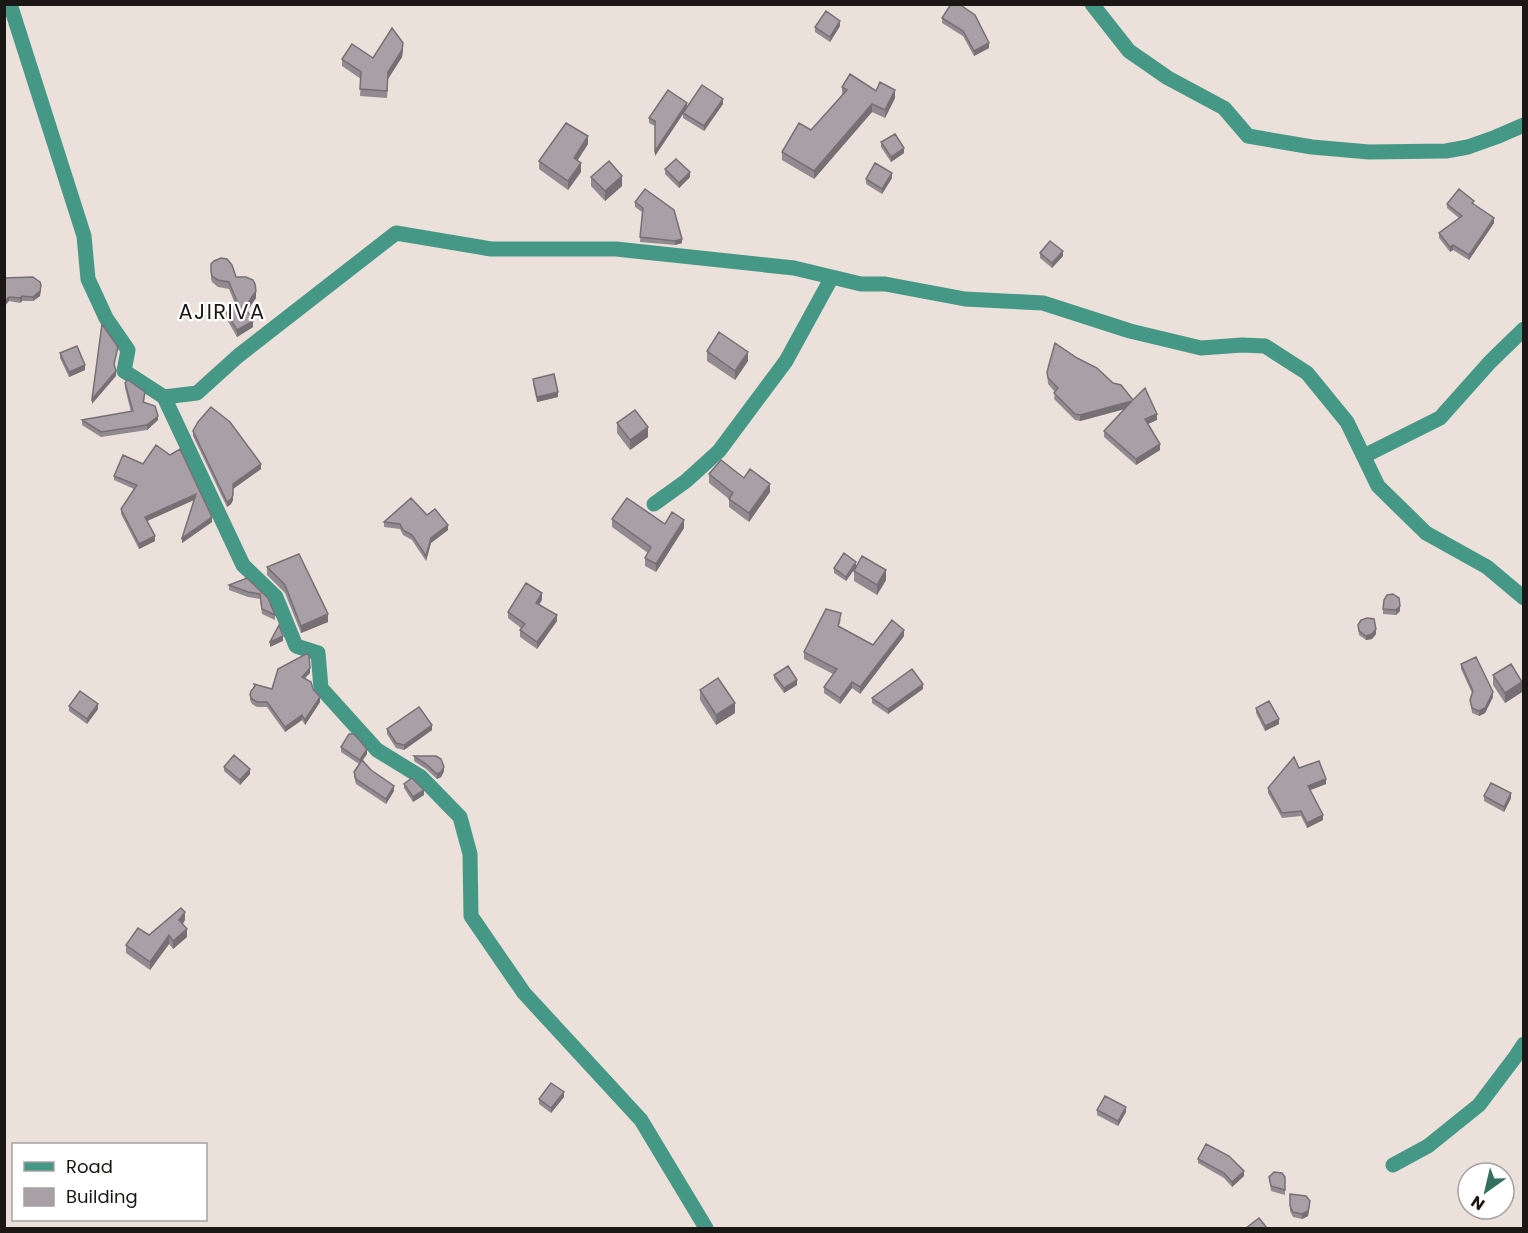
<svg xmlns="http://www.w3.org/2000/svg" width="1528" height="1233" font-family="Poppins,sans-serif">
<rect width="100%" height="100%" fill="#ebe0da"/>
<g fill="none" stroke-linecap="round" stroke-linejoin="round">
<!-- minor -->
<path stroke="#469886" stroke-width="15" d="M10 4 84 236 88 279 106 318 128 350 124 371 164 397 243 565 276 597 296 646 318 653 321 688 377 750 421 777 460 817 470 854 471 916 524 993 641 1120 706 1228
M1092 4 1129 51 1168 78 1224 108 1248 136 1312 147 1369 152 1446 151 1468 147 1496 137 1524 125
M164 397 197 393 238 356 396 233 491 249H616L794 268 861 284H885L965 299 1043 303 1130 331 1201 348 1242 345 1265 346 1307 373 1347 422 1378 486 1426 533 1487 567 1524 598
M1364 456 1440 418 1490 362 1524 329
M654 504 686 481 719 451 786 361 832 277
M1393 1165 1428 1146 1479 1105 1516 1056 1524 1044"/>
</g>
<!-- wall -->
<path fill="#918a90" d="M942 18 989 48 974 56 963 36 942 23Z
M840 26 830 42 815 32V27Z
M403 50 402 57 388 79 387 98 360 96 361 79 342 66V59L373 58Z
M842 87 876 91 895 98 885 118 872 112 814 179 782 160V152L811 130 842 95Z
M723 104 704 131 683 118V114L655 156V126L649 123V118L687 108Z
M881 142 904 153 891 162 881 147Z
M588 144 577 161 581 172 568 190 539 169V161Z
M665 169 690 177 679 188 665 174Z
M591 177 622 186 605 201 591 186Z
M892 178 882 194 866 184V179Z
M635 202 682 239V243L675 245 640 242 642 212 635 207Z
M1447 204H1474L1494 223 1469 260 1453 250 1450 252 1439 238V233L1459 218 1447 208Z
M1040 253 1063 256 1052 268 1040 258Z
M211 272 236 277 256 298 247 311 253 327 237 337 226 318V312L236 306 229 289 218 287 212 282 211 279Z
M4 278 41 290 40 296 33 301H22L20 303 9 301Z
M707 351 748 361 735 380 707 361Z
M60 353 85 370 69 377 60 358Z
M1047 372 1133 400 1157 420 1148 424 1160 450 1136 465 1104 437V431L1125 409 1080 421 1075 420 1054 399 1055 392 1048 384Z
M533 379 558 397 537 402 533 384Z
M125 383 145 397 144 402 158 420 147 430 101 437 82 425V420L131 412 125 388Z
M617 423 648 437 630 450 617 433Z
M193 431 261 469 233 489V500L231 504 227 507 193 436Z
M156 445 212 522 182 543 194 500 147 521 155 541 139 549 121 514V509L134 489 114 480V476L143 464Z
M709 474 744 478 770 492 749 522 729 507V499L709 483Z
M427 515 448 530 431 543 426 561 412 540 403 535 400 529 384 527V522Z
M612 519 665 524 684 528 656 572 645 566V558L648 553 612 527Z
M267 567 328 622 301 633 285 593 267 575Z
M856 567 846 581 834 573V568Z
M854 571 886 580 877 595 854 581Z
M247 578 275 615V620L262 614 260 599 248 597 229 590V585Z
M1399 598 1400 611 1396 615 1383 614V609Z
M542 600 539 605 557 621 537 649 520 637V630L521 628 508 618V612Z
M841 619 839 626 873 645 904 636 860 694 852 688 840 704 824 693V687L833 674 804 659V652Z
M1358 625 1376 634 1372 639 1366 640 1359 635Z
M1461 664 1493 697 1485 713 1479 716 1472 713 1470 700 1472 693 1461 669Z
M310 673 305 678 313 689 320 702 305 725 302 720 285 732 267 707H257L252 704 250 700V695L254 687V684L272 689Z
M774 675 797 685 784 693 774 679Z
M1493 675 1522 692 1505 703 1493 685Z
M923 689 888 714 872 703V698Z
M700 690 735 713 716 725 700 700Z
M69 706 98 709 87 724 69 711Z
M1256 708 1279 724 1265 731 1256 713Z
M387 729 432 730 404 750 396 748 387 734Z
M341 747 367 754 362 761 371 770 394 791 386 804 356 784 354 777V772L359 764 341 752Z
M414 756 444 771 441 777 437 779 426 769 414 761Z
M224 767 250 774 240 785 224 771Z
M1299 768 1326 784 1310 790 1323 820 1307 828 1301 816 1282 818 1268 793V788Z
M404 784 424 795 413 802 404 788Z
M1484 796 1511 798 1504 812 1484 801Z
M185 920 183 924 187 937 173 949 169 944 150 970 126 953V945Z
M564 1097 551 1113 539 1104V1099Z
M1097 1110 1126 1112 1118 1126 1097 1115Z
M1198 1159 1244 1176 1232 1187 1224 1178 1198 1163Z
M1269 1177H1285V1195L1271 1191Z
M1290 1194 1310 1206 1308 1216 1302 1219 1293 1217 1290 1211Z"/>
<!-- shaded-wall -->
<path fill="#767075" d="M840 21V26L830 42V37Z
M403 43V50L402 57 388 79 387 98 388 72Z
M989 43V48L974 56V51Z
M895 90V98L885 118V110Z
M723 99V104L704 131V126Z
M687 103V108L655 156V151Z
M872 104V112L814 179V171Z
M588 136V144L574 166V158Z
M904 148V153L891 162V157Z
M581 163V172L568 190V181Z
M690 172V177L679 188V183Z
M892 173V178L882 194V189Z
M622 176V186L605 201V191Z
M1494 218V223L1469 260V255Z
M682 239V243L675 245V241Z
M1453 245V250L1450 252V247Z
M1063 251V256L1052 268V263Z
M41 285 40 296 33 301V297Z
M256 291V298L245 314V307Z
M22 296V301L20 303V298Z
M9 297V301L4 307V302Z
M253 321V327L237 337V330Z
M748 352V361L735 380V371Z
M85 365V370L69 377V372Z
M116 371V376L92 404V399Z
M558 392V397L537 402V397Z
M1132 401V407L1080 421V415Z
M1157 414V420L1145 425V419Z
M158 416V420L147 430V425Z
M648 427V437L630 450V440Z
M1160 444V450L1136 465V459Z
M261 464V469L233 489V484Z
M770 484V492L749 522V513Z
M196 494V499L145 522V517Z
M233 495V500L231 504 227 507V502Z
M212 517V522L182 543V538Z
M684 520V528L656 572V564Z
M448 525V530L431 543 426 561V556L431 538Z
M155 536V541L139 549V544Z
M856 562V567L846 581V577Z
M886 570V580L877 595V585Z
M542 593V600L536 609V603Z
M1400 606V611L1396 615V610Z
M328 614V622L301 633V626Z
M557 615V621L537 649V642Z
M1376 629V634L1372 639 1366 640V636Z
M904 630V636L860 694V687Z
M283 636V641L270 647V642Z
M310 668V673L302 681V677Z
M797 680V685L784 693V688Z
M852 682V688L840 704V698Z
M1522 682V692L1505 703V693Z
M923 684V689L888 714V709Z
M1493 692V697L1485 713 1479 716V711Z
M320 697V702L305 725V720Z
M735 703V713L716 725V715Z
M98 704V709L87 724V719Z
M302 715V720L285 732V727Z
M1279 719V724L1265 731V726Z
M432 725V730L404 750V745Z
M367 749V754L360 764V760Z
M444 767V771L441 777 437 779V774Z
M250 769V774L240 785V780Z
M1326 779V784L1308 791V786Z
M394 786V791L386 804V799Z
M424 790V795L413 802V797Z
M1511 793V798L1504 812V807Z
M1323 815V820L1307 828V823Z
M185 912V920L179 928V920Z
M187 929V937L173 949V941Z
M169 935V944L150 970V962Z
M564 1092V1097L551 1113V1108Z
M1126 1107V1112L1118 1126V1121Z
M1244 1171V1176L1232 1187V1182Z
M1310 1201 1308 1216 1302 1219V1214Z"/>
<!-- building -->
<path fill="#a9a0a7" stroke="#767075" stroke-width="1.5" d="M951 4H959L975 15 989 43 974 51 963 31 942 18Z
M826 11 840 21 830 37 815 27Z
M392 28 403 43 402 50 388 72 387 91 360 89 361 72 342 59 352 44 373 58Z
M850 74 876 91 880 82 895 90 885 110 872 104 814 171 782 152 799 123 811 130 847 90 842 87Z
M702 85 723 99 704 126 683 113Z
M668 90 687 103 655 151V121L649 118Z
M566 123 588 136 574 158 581 163 568 181 539 161Z
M895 134 904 148 891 157 881 142Z
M676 159 690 172 679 183 665 169Z
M609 161 622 176 605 191 591 177Z
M875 163 892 173 882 189 866 179Z
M645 189 674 210 682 239 675 241 640 237 643 208 635 202Z
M1459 189 1474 201 1472 203 1494 218 1469 255 1453 245 1450 247 1439 233 1462 216 1447 204Z
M1050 241 1063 251 1052 263 1040 253Z
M221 258 227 259 232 265 236 277H246L253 280 255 284 256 291 245 307 253 321 237 330 226 312 238 304 229 282 218 280 212 276 211 272V264L214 261Z
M33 277 40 282 41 285 40 291 33 297 22 296 20 298 9 297 4 302V278Z
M102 324 118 347 114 364 116 371 92 399Z
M719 332 748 352 735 371 707 351Z
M1055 343 1077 358 1097 368 1113 383 1121 385 1133 400 1145 388 1157 414 1145 419 1160 444 1136 459 1104 431 1132 401 1080 415 1075 414 1054 393 1058 388 1048 378 1047 372Z
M77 346 85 365 69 372 60 353Z
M554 374 558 392 537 397 533 379Z
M128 380 145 392 143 402 155 406 158 416 147 425 101 432 82 420 133 411 125 383Z
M211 407 230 422 261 464 233 484V495L231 499 227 502 193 431 198 422Z
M635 410 648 427 630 440 617 423Z
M156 445 170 455 180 449 212 517 182 538 196 494 145 517 155 536 139 544 121 509 137 485 114 476 123 455 143 464Z
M721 460 744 478 750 469 770 484 749 513 729 499 733 493 709 474Z
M411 498 427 515 435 509 448 525 431 538 426 556 412 535 403 530 400 524 384 522Z
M627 498 665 524 672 512 684 520 656 564 645 558 651 547 612 519Z
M844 553 856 562 846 577 834 568Z
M299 554 328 614 301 626 285 585 267 567Z
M862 556 886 570 877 585 854 571Z
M247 578 268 598 275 615 262 609 260 594 248 592 229 585Z
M526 583 542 593 536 603 557 615 537 642 520 630 525 624 508 612Z
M1393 594 1399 598 1400 606 1396 610 1383 609 1384 600 1387 595Z
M826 609 841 613 838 626 873 645 892 620 904 630 860 687 852 682 840 698 824 687 837 669 804 652Z
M1367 618 1374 619 1376 629 1372 634 1366 636 1359 631 1358 625 1361 620Z
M279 625 283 636 270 642Z
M306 654 309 655 310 668 302 677 311 682 313 689 320 697 305 720 302 715 285 727 267 702H257L252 699 250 695 251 691 255 686 254 684 272 689 278 669Z
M1476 657 1493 692 1485 708 1479 711 1472 708 1470 700 1473 691 1461 664Z
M1511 664 1522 682 1505 693 1493 675Z
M788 666 797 680 784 688 774 675Z
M912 669 923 684 888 709 872 698Z
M718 678 735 703 716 715 700 690Z
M80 691 98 704 87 719 69 706Z
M1269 701 1279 719 1265 726 1256 708Z
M419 707 432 725 404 745 396 743 387 729Z
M349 734H354L367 749 360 760 341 747Z
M234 755 250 769 240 780 224 767Z
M414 756H436L441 759 444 767 441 772 437 774 426 764Z
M1294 757 1299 768 1319 761 1326 779 1308 786 1323 815 1307 823 1301 811 1282 813 1268 788Z
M362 760 371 770 394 786 386 799 356 779 354 772Z
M412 778 424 790 413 797 404 784Z
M1491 783 1511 793 1504 807 1484 796Z
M181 908 185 912 179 920 187 929 173 941 169 935 150 962 126 945 138 928 149 935Z
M551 1083 564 1092 551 1108 539 1099Z
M1105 1096 1126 1107 1118 1121 1097 1110Z
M1206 1144 1229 1156 1244 1171 1232 1182 1224 1173 1198 1159Z
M1274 1172 1282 1173 1285 1177V1190L1271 1186 1269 1177Z
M1290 1194 1306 1196 1310 1201 1308 1211 1302 1214 1293 1212 1290 1206Z
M1259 1218 1267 1228H1246Z"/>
<g text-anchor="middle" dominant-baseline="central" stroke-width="4.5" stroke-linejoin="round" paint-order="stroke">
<!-- quarter labels -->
<g font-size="21" letter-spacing="1.5" fill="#1b1715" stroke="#fff">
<text x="222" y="311">AJIRIVA</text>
</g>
</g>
<!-- border -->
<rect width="1528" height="1233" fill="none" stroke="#1b1715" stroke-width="12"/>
<!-- legend -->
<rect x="12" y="1143" width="195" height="78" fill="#ffffff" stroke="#a4a2a1" stroke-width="1.5"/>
<rect x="24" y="1162" width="30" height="9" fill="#469886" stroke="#a4a2a1" stroke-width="1.5"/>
<text x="66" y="1173" font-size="18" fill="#1b1715">Road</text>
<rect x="24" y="1188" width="30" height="18" fill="#a9a0a7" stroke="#a4a2a1" stroke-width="1.5"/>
<text x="66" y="1203" font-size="18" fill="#1b1715">Building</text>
<!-- north arrow -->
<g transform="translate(1486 1191) rotate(214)"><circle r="28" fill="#ffffff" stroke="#a4a2a1" stroke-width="1.5"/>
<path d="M0-4.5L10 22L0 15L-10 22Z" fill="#33715e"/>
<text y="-9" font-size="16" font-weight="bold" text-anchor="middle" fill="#1b1715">N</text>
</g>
</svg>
